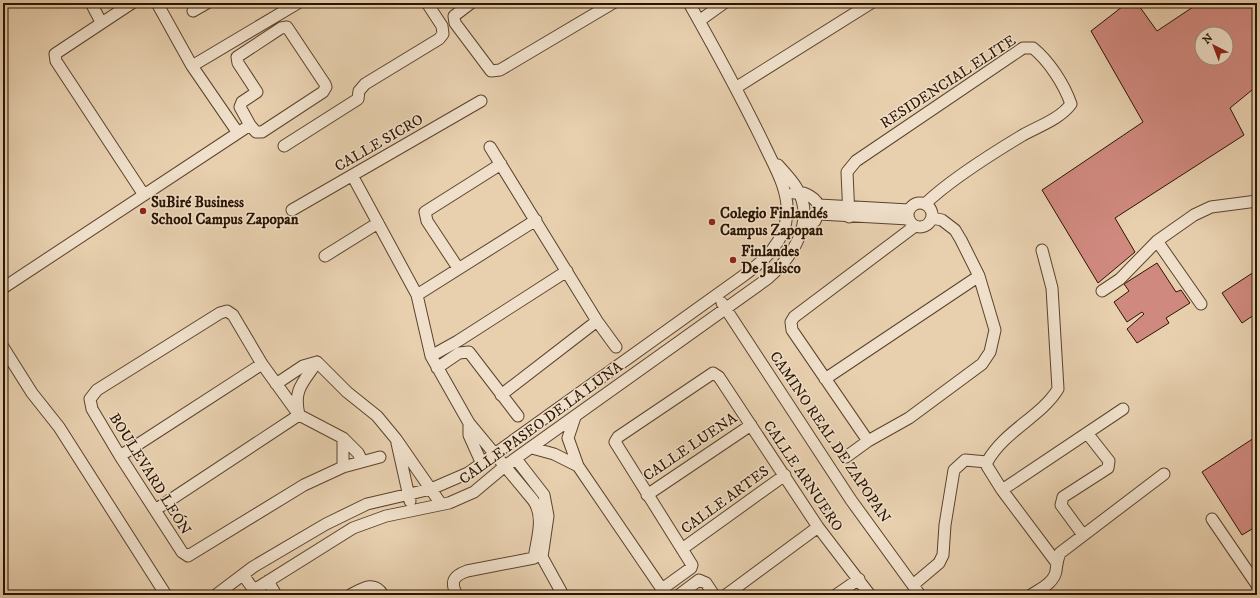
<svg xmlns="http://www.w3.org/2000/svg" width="1260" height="598" font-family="'IM FELL DW Pica',serif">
<rect width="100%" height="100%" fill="#e8d0af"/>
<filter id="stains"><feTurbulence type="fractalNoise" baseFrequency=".005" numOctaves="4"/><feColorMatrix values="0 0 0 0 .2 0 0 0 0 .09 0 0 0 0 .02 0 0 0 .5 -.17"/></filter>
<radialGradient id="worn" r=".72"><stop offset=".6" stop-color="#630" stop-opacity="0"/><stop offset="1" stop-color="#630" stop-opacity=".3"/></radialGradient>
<!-- building -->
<path fill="#d0897f" stroke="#2b1401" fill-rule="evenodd" d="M1127 3H1137L1157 31 1199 3H1257V97L1252 90 1230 108 1244 135 1115 218 1135 252 1098 283 1042 190 1143 122 1091 31ZM1202 34H1226V58H1202Z
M1157 263 1176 292 1181 290 1190 303 1166 318 1169 323 1137 343 1127 329 1144 314 1142 312 1127 322 1114 302 1129 291 1124 284Z
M1257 270V313L1242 323 1222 293Z
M1257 436V526L1242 535 1202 472Z"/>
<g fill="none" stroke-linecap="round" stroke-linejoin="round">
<!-- minor casing -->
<g stroke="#5a432c" stroke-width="13">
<path id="minor" d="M91 3 101 22
M132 3 55 54 56 61 144 195
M157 3 192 66 238 133
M471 3 454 16 455 23 491 71 500 70 613 3
M193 11 207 3
M699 21 724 3
M192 66 298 3
M737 87 871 3
M284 146 358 99 359 91 365 84 439 39 443 34 442 26 427 3
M490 147 597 321 616 347
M353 177 417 295 431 356 469 423 533 500C545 516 537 539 534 558L467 571C453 576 450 582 457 595
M794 193C805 191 817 198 820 209L815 221 801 232
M908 215a12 12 0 1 1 24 0a12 12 0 1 1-24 0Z
M819 205 909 210
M292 210 481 101
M819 214 909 219
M849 217 847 172 856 161 1023 48H1033C1049 61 1064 84 1071 104 1060 119 1039 126 1023 135 993 153 950 180 925 204
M1157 241 1201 304
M325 256 378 223
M458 268 427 221 425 212 501 164
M3 288 250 125 256 132H262L323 92 326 87 325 84 287 27 281 28 237 57 238 63 257 92 242 102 240 107 250 125
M1102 291 1120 279 1157 241 1194 215 1211 207 1257 201
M417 295 536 220
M722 303 851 500 920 595
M3 347 32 393 59 427 166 595
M431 356 458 341 567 271
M317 362 347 392 377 416 396 439 441 504
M437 368 459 353 469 352 518 416
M825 379 979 276
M276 384 303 366 317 362
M501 395 597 321
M575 417 568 438 578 466 666 595
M469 423V435L482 464
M343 438 358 453 362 461
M868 441 792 330 791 322 794 317 915 226
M397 443 410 501
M532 448 554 454 578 466
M120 456 262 364
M846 457 868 441 909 418 982 364 990 352 995 330 979 276 961 240 955 230 942 220 932 218
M516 459 544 495 548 516 542 557 563 595
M343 467V438L299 415 262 364 233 315 227 311 220 313 97 390 90 399 92 409 120 456 182 552 188 556 304 485 343 467 380 457
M1002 490 987 466V462C1005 430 1041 417 1058 389L1052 288 1042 250
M647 495 751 425
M155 510 299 415C293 389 303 383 317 362
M1212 519 1257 585
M1083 535 1061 505 1063 497 1108 468 1109 461 1087 433
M682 549 785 475
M1056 562 1002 490 1123 409
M243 575 254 590 353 528 386 516 449 503 474 492 505 466 767 279C793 257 817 220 796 187 791 179 784 172 778 165
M268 581 276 595
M913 585 939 563 943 555 945 525 954 470 965 460 987 462
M662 589 691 568 692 565 615 442 618 437 713 373 719 377 818 527 870 595
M216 595 253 567 326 524 367 504 431 489 468 473 743 276C764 261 785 242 787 214 789 189 773 164 763 142 740 95 715 49 689 3
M350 595C362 589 374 580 383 595
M679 595 699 580 706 583 714 595
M726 595 818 527
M836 595 859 579
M1031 595C1040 589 1054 583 1056 571 1057 563 1057 560 1060 553L1164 474"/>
</g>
<!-- minor -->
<use href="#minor" stroke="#f0e0cb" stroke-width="11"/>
</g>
<!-- markers -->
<g fill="#8f2418" stroke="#f0e0cb" stroke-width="1.5">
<circle cx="143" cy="211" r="4"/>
<circle cx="712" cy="222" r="4"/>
<circle cx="733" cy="260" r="4"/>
</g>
<g text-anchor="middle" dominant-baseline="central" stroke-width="3" stroke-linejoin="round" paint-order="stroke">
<!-- street labels -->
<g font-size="15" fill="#2b1401" stroke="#f0e0cb">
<text transform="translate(948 82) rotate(-33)">RESIDENCIAL ELITE</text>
<text transform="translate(379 143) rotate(-30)">CALLE SICRO</text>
<text transform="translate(541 423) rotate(-36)">CALLE PASEO DE LA LUNA</text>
<text transform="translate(830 437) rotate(56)">CAMINO REAL DE ZAPOPAN</text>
<text transform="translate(690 447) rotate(-34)">CALLE LUENA</text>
<text transform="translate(150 474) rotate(58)">BOULEVARD LEÓN</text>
<text transform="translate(803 476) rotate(56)">CALLE ARNUERO</text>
<text transform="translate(725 500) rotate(-36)">CALLE ARTES</text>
</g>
<!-- poi labels -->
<g font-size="15" font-weight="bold" fill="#2b1401" stroke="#f0e0cb" text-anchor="start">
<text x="151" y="202">SuBiré Business<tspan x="151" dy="17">School Campus Zapopan</tspan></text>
<text x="720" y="213">Colegio Finlandés<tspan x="720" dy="17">Campus Zapopan</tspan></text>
<text x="741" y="251">Finlandes<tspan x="741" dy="17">De Jalisco</tspan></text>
</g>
</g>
<!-- margin -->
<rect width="1260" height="598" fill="none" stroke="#e8d0af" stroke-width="16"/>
<rect x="4" y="4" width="1252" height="590" fill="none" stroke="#2b1401" stroke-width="2"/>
<rect x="8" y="8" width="1244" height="582" fill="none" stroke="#2b1401"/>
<!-- north arrow -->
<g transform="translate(1214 46) rotate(318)"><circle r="19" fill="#f0e0cb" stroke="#a18e7a"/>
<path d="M0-3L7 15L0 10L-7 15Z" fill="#8f2418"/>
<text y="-6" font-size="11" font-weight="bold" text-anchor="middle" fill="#2b1401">N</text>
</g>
<rect width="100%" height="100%" filter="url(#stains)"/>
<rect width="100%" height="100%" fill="url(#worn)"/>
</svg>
